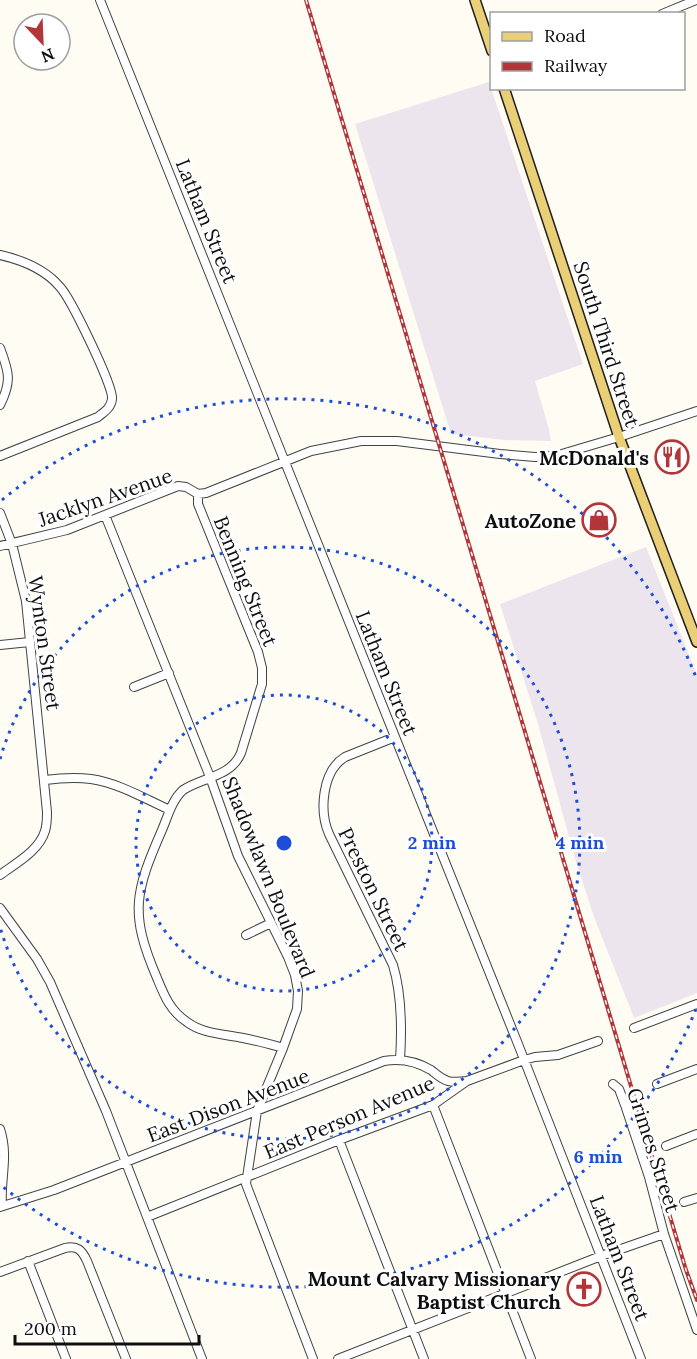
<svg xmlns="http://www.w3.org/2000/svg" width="697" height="1359" font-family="Lora,serif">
<rect width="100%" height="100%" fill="#fefcf3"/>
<!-- industrial -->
<path fill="#ece5ed" d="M489 82 583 364 535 381 549 429 551 441 504 440 451 434 355 124Z
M646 547 697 675V993L634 1018 594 917 576 862 538 724 500 604Z"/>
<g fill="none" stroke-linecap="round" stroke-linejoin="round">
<!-- minor casing -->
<g stroke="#424242" stroke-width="10">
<path id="minor" d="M100 0 518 1044 641 1359
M662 14 696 0
M0 255C22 260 45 269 60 287 71 299 114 387 112 399 111 408 104 412 98 417L0 456
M0 348C9 372 12 381 0 405
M198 494V504L258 652 262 668V684L241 753C231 777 203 777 183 790 172 800 168 816 162 830 135 892 129 913 157 978 164 995 170 1011 187 1022 203 1034 224 1034 243 1038 257 1041 270 1044 283 1048
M0 513 12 544 26 601 47 812C47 818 47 825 45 831 39 851 16 863 0 875
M105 515 210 777 238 856 288 957 295 975 298 991 297 1009 283 1048 257 1111 246 1184 313 1359
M0 546 67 530 178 486 186 487 198 494 206 493 311 451 361 441H397L500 454 535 457 555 456 619 437 697 411
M0 645 30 642
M134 687 169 673
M395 737 345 757C322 771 319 811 329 834L393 965C402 995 402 1029 400 1060
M45 780C60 778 76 777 91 779 119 783 145 799 170 810
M0 908 37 959 50 982 106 1111 202 1359
M246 935 271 923
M634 1028 697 1004
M613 1084 619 1089 625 1105 649 1177 664 1234 697 1330
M657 1084 697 1069
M433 1105 531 1359
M0 1129C9 1157 0 1178 2 1206
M339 1140 424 1359
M666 1146 697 1134
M684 1202 697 1198
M0 1207 54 1190 384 1061C401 1058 416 1061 431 1070 436 1074 441 1079 448 1081 454 1083 461 1081 467 1081
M147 1217 339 1140 433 1105 467 1081 524 1060 535 1057 558 1055 598 1041
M28 1261 66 1359
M0 1272 65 1248C77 1245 82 1250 87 1261L126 1359
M338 1359 601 1256 664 1234"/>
</g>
<!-- major casing -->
<g stroke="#202020" stroke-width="12">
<path id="major" d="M475 0 492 51
M504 88 619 437 697 642"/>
</g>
<!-- minor -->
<use href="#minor" stroke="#fff" stroke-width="8"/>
<!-- major -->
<use href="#major" stroke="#eacf76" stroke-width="9"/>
<!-- rail casing -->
<g stroke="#b2353a" stroke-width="4">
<path id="rail" d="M306 0 686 1270 697 1300"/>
</g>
<!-- rail -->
<use href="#rail" stroke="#fff" stroke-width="1.5" stroke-dasharray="4.5" stroke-linecap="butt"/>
</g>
<!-- distance rings -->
<g fill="none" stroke="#1d4ed8" stroke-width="3" stroke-dasharray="3 6">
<circle cx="284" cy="843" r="148"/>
<path d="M0 759A296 296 0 1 1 0 927"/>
<path d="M696 1009A444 444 0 0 1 2 1186M2 500A444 444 0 0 1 696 677"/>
</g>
<!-- icons -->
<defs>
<g id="restaurant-ring" transform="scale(1.725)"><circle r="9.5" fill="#fff" stroke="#b2353a" stroke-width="1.5"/><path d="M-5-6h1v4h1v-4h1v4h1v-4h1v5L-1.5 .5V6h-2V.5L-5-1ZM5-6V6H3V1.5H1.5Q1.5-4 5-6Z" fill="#b2353a"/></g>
<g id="shop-ring" transform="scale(1.725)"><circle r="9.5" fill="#fff" stroke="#b2353a" stroke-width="1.5"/><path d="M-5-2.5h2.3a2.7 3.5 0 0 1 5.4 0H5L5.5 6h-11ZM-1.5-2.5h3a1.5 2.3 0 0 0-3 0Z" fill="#b2353a"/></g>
<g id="church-ring" transform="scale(1.725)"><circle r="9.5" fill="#fff" stroke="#b2353a" stroke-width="1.5"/><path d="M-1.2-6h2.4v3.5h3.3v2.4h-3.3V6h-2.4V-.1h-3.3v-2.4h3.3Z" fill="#b2353a"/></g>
</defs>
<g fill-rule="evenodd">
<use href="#restaurant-ring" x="672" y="457"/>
<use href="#shop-ring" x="599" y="520"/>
<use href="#church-ring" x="584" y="1289"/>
</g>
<g text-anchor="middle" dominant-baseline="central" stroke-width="6" stroke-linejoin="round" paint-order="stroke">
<!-- street labels -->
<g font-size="20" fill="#0f0f0f" stroke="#fff">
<text transform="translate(207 221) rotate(68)">Latham Street</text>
<text transform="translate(607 344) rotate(72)">South Third Street</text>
<text transform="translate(105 497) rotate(-19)">Jacklyn Avenue</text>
<text transform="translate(246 581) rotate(68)">Benning Street</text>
<text transform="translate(45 643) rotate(82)">Wynton Street</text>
<text transform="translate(387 673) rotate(68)">Latham Street</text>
<text transform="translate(269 877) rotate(68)">Shadowlawn Boulevard</text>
<text transform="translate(374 889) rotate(64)">Preston Street</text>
<text transform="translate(228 1105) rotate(-21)">East Dison Avenue</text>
<text transform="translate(349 1117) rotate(-23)">East Person Avenue</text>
<text transform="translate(654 1150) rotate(72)">Grimes Street</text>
<text transform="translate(620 1258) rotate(69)">Latham Street</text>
</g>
<!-- poi labels -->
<g font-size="20" font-weight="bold" fill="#0f0f0f" stroke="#fff" text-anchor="end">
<text x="649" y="457">McDonald's</text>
<text x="576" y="520">AutoZone</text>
<text x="561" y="1278">Mount Calvary Missionary<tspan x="561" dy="23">Baptist Church</tspan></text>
</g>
</g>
<circle cx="284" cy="843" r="9" fill="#1d4ed8" stroke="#fff" stroke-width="3"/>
<g font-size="18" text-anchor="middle" font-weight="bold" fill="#1d4ed8" stroke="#fff" stroke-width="6" stroke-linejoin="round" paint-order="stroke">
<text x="432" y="849">2 min</text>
<text x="580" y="849">4 min</text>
<text x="598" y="1163">6 min</text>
</g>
<!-- legend -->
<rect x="490" y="12" width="195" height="78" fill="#ffffff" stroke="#9f9f9f" stroke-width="1.5"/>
<rect x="502" y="32" width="30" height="9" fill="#eacf76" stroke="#9f9f9f" stroke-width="1.5"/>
<text x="544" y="42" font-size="18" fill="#0f0f0f">Road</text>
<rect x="502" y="62" width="30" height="9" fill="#b2353a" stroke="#9f9f9f" stroke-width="1.5"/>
<text x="544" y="72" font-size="18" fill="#0f0f0f">Railway</text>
<!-- north arrow -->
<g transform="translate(42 42) rotate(157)"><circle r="28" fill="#ffffff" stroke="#9f9f9f" stroke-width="1.5"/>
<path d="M0-4.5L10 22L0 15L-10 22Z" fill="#b2353a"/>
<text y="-9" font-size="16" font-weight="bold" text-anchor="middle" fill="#0f0f0f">N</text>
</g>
<!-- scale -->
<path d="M15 1335v9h184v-9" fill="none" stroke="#0f0f0f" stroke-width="3"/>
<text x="24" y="1335" font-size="18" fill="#0f0f0f" stroke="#ffffff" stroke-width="4.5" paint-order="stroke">200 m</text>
</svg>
